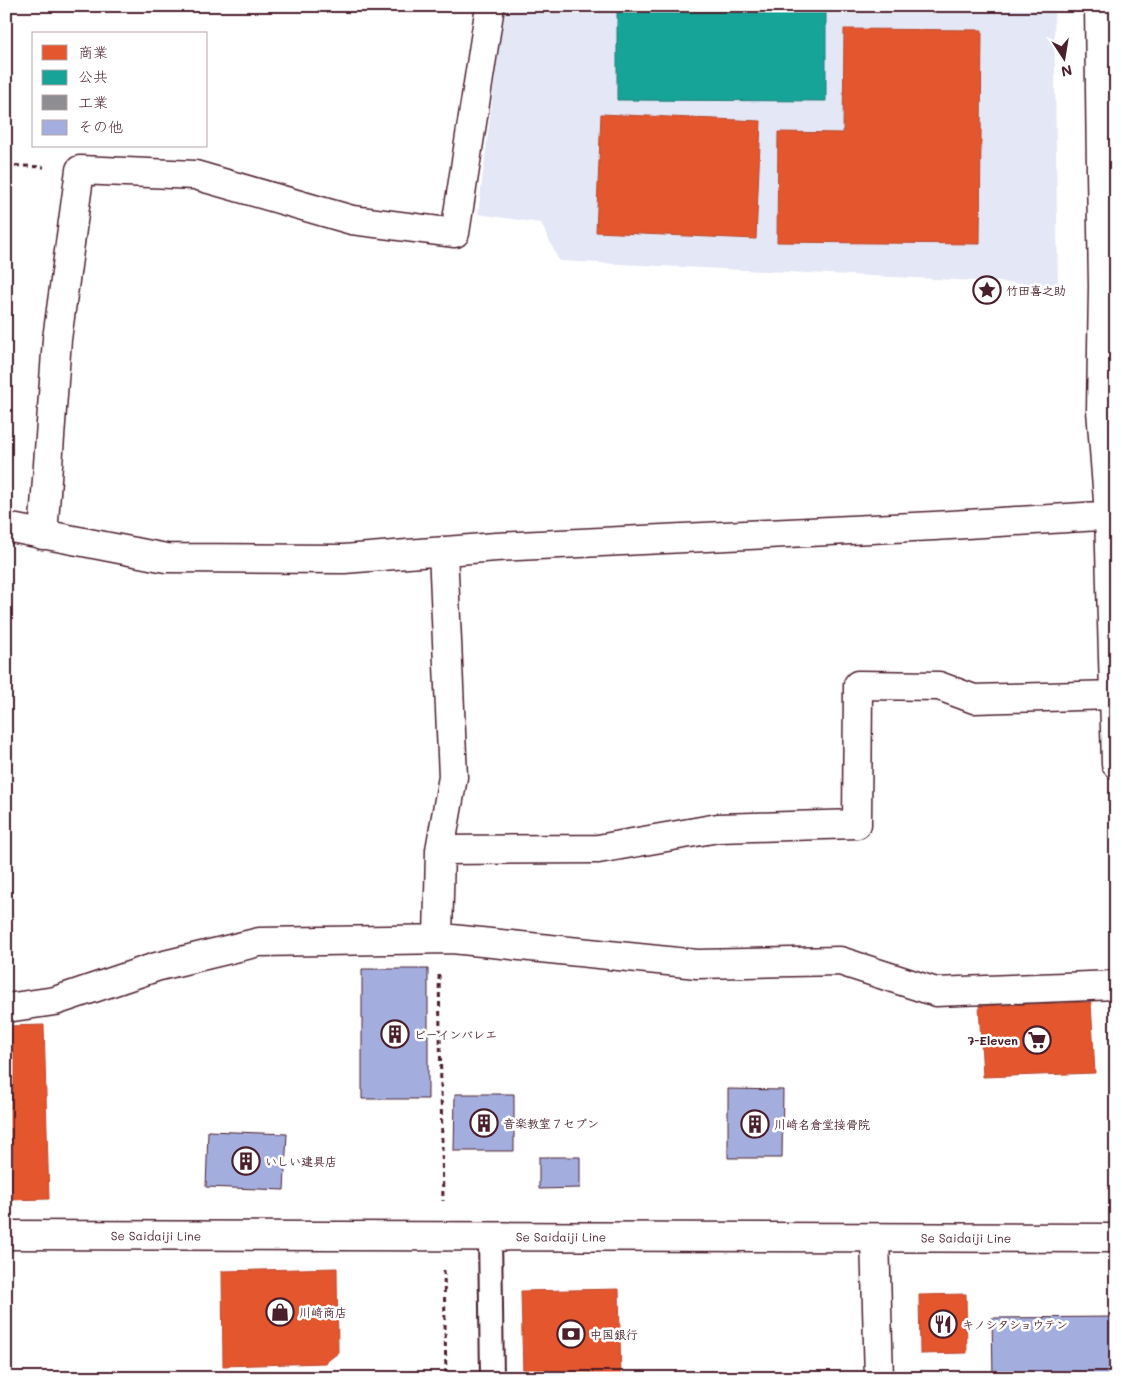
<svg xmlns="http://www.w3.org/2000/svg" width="1122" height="1384" font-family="Mali,'Klee One',sans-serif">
<rect width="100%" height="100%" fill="#fff"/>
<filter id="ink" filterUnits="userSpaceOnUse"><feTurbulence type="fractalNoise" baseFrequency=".02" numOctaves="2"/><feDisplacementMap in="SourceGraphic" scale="10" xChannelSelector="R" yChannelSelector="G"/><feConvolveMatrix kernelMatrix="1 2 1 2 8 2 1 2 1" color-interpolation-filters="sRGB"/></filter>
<g filter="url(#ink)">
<!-- built -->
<path fill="#e4e7f5" d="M504 6H1054L1058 285 559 261 541 223 478 214Z"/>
<!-- shops -->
<path fill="#e4572e" stroke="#b6462d" d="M844 29 982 30 980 244 777 242 778 132 843 133Z
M601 114 761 121 756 239 596 232Z
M1091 1002 1095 1073 983 1077 979 1006Z
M44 1025 49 1199 6 1200V1026Z
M337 1268 338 1353 325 1363 223 1366 222 1271Z
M619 1289 621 1378H523L521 1291Z
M966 1294 967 1353 920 1354 919 1295Z"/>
<!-- public -->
<path fill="#17a398" stroke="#267b77" d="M617 6H826V101L617 100Z"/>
<!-- industry -->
<path fill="#8d8d92" stroke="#796c73" d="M226 1373 316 1374V1378H226Z"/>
<!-- building -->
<path fill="#a4aede" stroke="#4a1f2b" d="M362 969H428V1099H362Z
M728 1089 783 1090 782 1158H728Z
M455 1094H514V1151H454Z
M208 1131 287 1134 284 1190 206 1187Z
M539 1157H580V1188L539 1189Z
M1116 1317V1378H993L992 1318Z"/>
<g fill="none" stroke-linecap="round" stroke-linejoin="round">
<!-- service casing -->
<g stroke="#4a1f2b" stroke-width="26">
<path id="service" d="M490 1236 492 1378"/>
</g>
<!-- minor casing -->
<g stroke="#4a1f2b" stroke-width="31">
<path id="minor" d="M1099 6 1101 171 1103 286 1101 410 1109 514 1116 764
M6 527 166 558 344 559 496 547 934 526 1116 515
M43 535 57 339 80 170 195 175 352 220 455 233 490 6
M440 850 453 777 443 551
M438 939 440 850 598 849 718 828 857 824 858 685 939 686 974 699 1114 695
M6 1008 55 1001 156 967 259 942 452 939 697 964 840 961 936 992 1116 985
M875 1238 879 1378"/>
</g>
<!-- secondary casing -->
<g stroke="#4a1f2b" stroke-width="31">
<g id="secondary">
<path id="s1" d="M6 1235 1116 1238"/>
</g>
</g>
<!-- path -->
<path stroke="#4a1f2b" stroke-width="3" stroke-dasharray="5 4" stroke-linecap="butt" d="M6 165 44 167
M439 975 443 1201
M444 1270 446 1378"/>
<!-- service -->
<use href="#service" stroke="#fff" stroke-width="22"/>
<!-- minor -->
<use href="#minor" stroke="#fff" stroke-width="28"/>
<!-- secondary -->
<use href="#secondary" stroke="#fff" stroke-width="28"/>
</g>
</g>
<!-- icons -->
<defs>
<g id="sight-ring" transform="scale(1.4375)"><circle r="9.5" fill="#fff" stroke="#4a1f2b" stroke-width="1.5"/><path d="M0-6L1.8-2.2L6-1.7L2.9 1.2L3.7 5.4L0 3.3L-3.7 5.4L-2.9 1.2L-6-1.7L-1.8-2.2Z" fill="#4a1f2b"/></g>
<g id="building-ring" transform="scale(1.4375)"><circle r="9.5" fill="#fff" stroke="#4a1f2b" stroke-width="1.5"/><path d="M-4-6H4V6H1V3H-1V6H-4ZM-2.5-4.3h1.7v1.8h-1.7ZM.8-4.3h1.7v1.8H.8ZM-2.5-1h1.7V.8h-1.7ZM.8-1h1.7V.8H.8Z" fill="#4a1f2b"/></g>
<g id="supermarket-ring" transform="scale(1.4375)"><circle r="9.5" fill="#fff" stroke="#4a1f2b" stroke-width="1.5"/><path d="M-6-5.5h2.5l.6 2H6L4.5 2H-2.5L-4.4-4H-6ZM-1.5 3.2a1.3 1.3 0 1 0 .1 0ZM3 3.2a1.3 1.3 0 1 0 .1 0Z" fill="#4a1f2b"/></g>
<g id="shop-ring" transform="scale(1.4375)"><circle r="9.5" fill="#fff" stroke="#4a1f2b" stroke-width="1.5"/><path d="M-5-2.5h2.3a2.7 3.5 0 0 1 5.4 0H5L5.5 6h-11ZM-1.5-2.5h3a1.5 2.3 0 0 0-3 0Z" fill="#4a1f2b"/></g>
<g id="restaurant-ring" transform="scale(1.4375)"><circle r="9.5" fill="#fff" stroke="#4a1f2b" stroke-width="1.5"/><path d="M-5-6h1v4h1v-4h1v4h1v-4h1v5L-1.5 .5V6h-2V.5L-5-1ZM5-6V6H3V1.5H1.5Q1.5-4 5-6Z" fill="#4a1f2b"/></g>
<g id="bank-ring" transform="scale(1.4375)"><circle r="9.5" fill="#fff" stroke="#4a1f2b" stroke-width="1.5"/><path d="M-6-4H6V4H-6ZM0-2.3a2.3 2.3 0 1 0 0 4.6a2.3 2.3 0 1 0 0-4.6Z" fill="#4a1f2b"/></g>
</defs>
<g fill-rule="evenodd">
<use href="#sight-ring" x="987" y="290"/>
<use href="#building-ring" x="395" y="1034"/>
<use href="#supermarket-ring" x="1037" y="1040"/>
<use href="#building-ring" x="484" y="1123"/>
<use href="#building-ring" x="755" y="1124"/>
<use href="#building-ring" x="246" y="1161"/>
<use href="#shop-ring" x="280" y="1312"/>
<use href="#restaurant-ring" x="943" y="1324"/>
<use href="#bank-ring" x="571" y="1334"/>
</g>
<g text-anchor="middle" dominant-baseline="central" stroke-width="5" stroke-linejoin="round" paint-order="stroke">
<!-- poi labels -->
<g font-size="12" font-weight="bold" fill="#4a1f2b" stroke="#fff" text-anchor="start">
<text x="1006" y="290">竹田喜之助</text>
<text x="414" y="1034">ビーインバレエ</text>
<text x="1018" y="1040" text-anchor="end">7-Eleven</text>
<text x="503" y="1123">音楽教室７セブン</text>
<text x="774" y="1124">川﨑名倉堂接骨院</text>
<text x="265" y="1161">いしい建具店</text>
<text x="299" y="1312">川﨑商店</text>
<text x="962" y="1324">キノシタショウテン</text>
<text x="590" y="1334">中国銀行</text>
</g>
<!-- street labels -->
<g font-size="12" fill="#4a1f2b" stroke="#fff">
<text stroke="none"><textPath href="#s1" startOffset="150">Se Saidaiji Line</textPath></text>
<text stroke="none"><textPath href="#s1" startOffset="555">Se Saidaiji Line</textPath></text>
<text stroke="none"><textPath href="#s1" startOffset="960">Se Saidaiji Line</textPath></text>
</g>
</g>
<!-- margin -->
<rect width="1122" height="1384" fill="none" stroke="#fff" stroke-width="25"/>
<rect x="12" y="12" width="1097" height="1359" fill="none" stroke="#4a1f2b" stroke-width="2" filter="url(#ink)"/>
<!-- legend -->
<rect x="32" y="32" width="175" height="115" fill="#ffffff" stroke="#b7a5aa"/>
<rect x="42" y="45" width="25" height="15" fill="#e4572e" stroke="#b7a5aa"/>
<text x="78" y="58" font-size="15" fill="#4a1f2b">商業</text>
<rect x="42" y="70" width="25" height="15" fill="#17a398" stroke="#b7a5aa"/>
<text x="78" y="82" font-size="15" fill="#4a1f2b">公共</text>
<rect x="42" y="95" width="25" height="15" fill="#8d8d92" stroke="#b7a5aa"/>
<text x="78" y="108" font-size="15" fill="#4a1f2b">工業</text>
<rect x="42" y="120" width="25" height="15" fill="#a4aede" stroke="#b7a5aa"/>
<text x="78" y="132" font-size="15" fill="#4a1f2b">その他</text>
<!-- north arrow -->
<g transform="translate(1064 58) rotate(168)" stroke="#ffffff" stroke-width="4" paint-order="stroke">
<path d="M0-4L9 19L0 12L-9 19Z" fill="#4a1f2b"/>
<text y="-8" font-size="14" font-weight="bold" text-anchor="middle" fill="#4a1f2b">N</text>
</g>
</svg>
